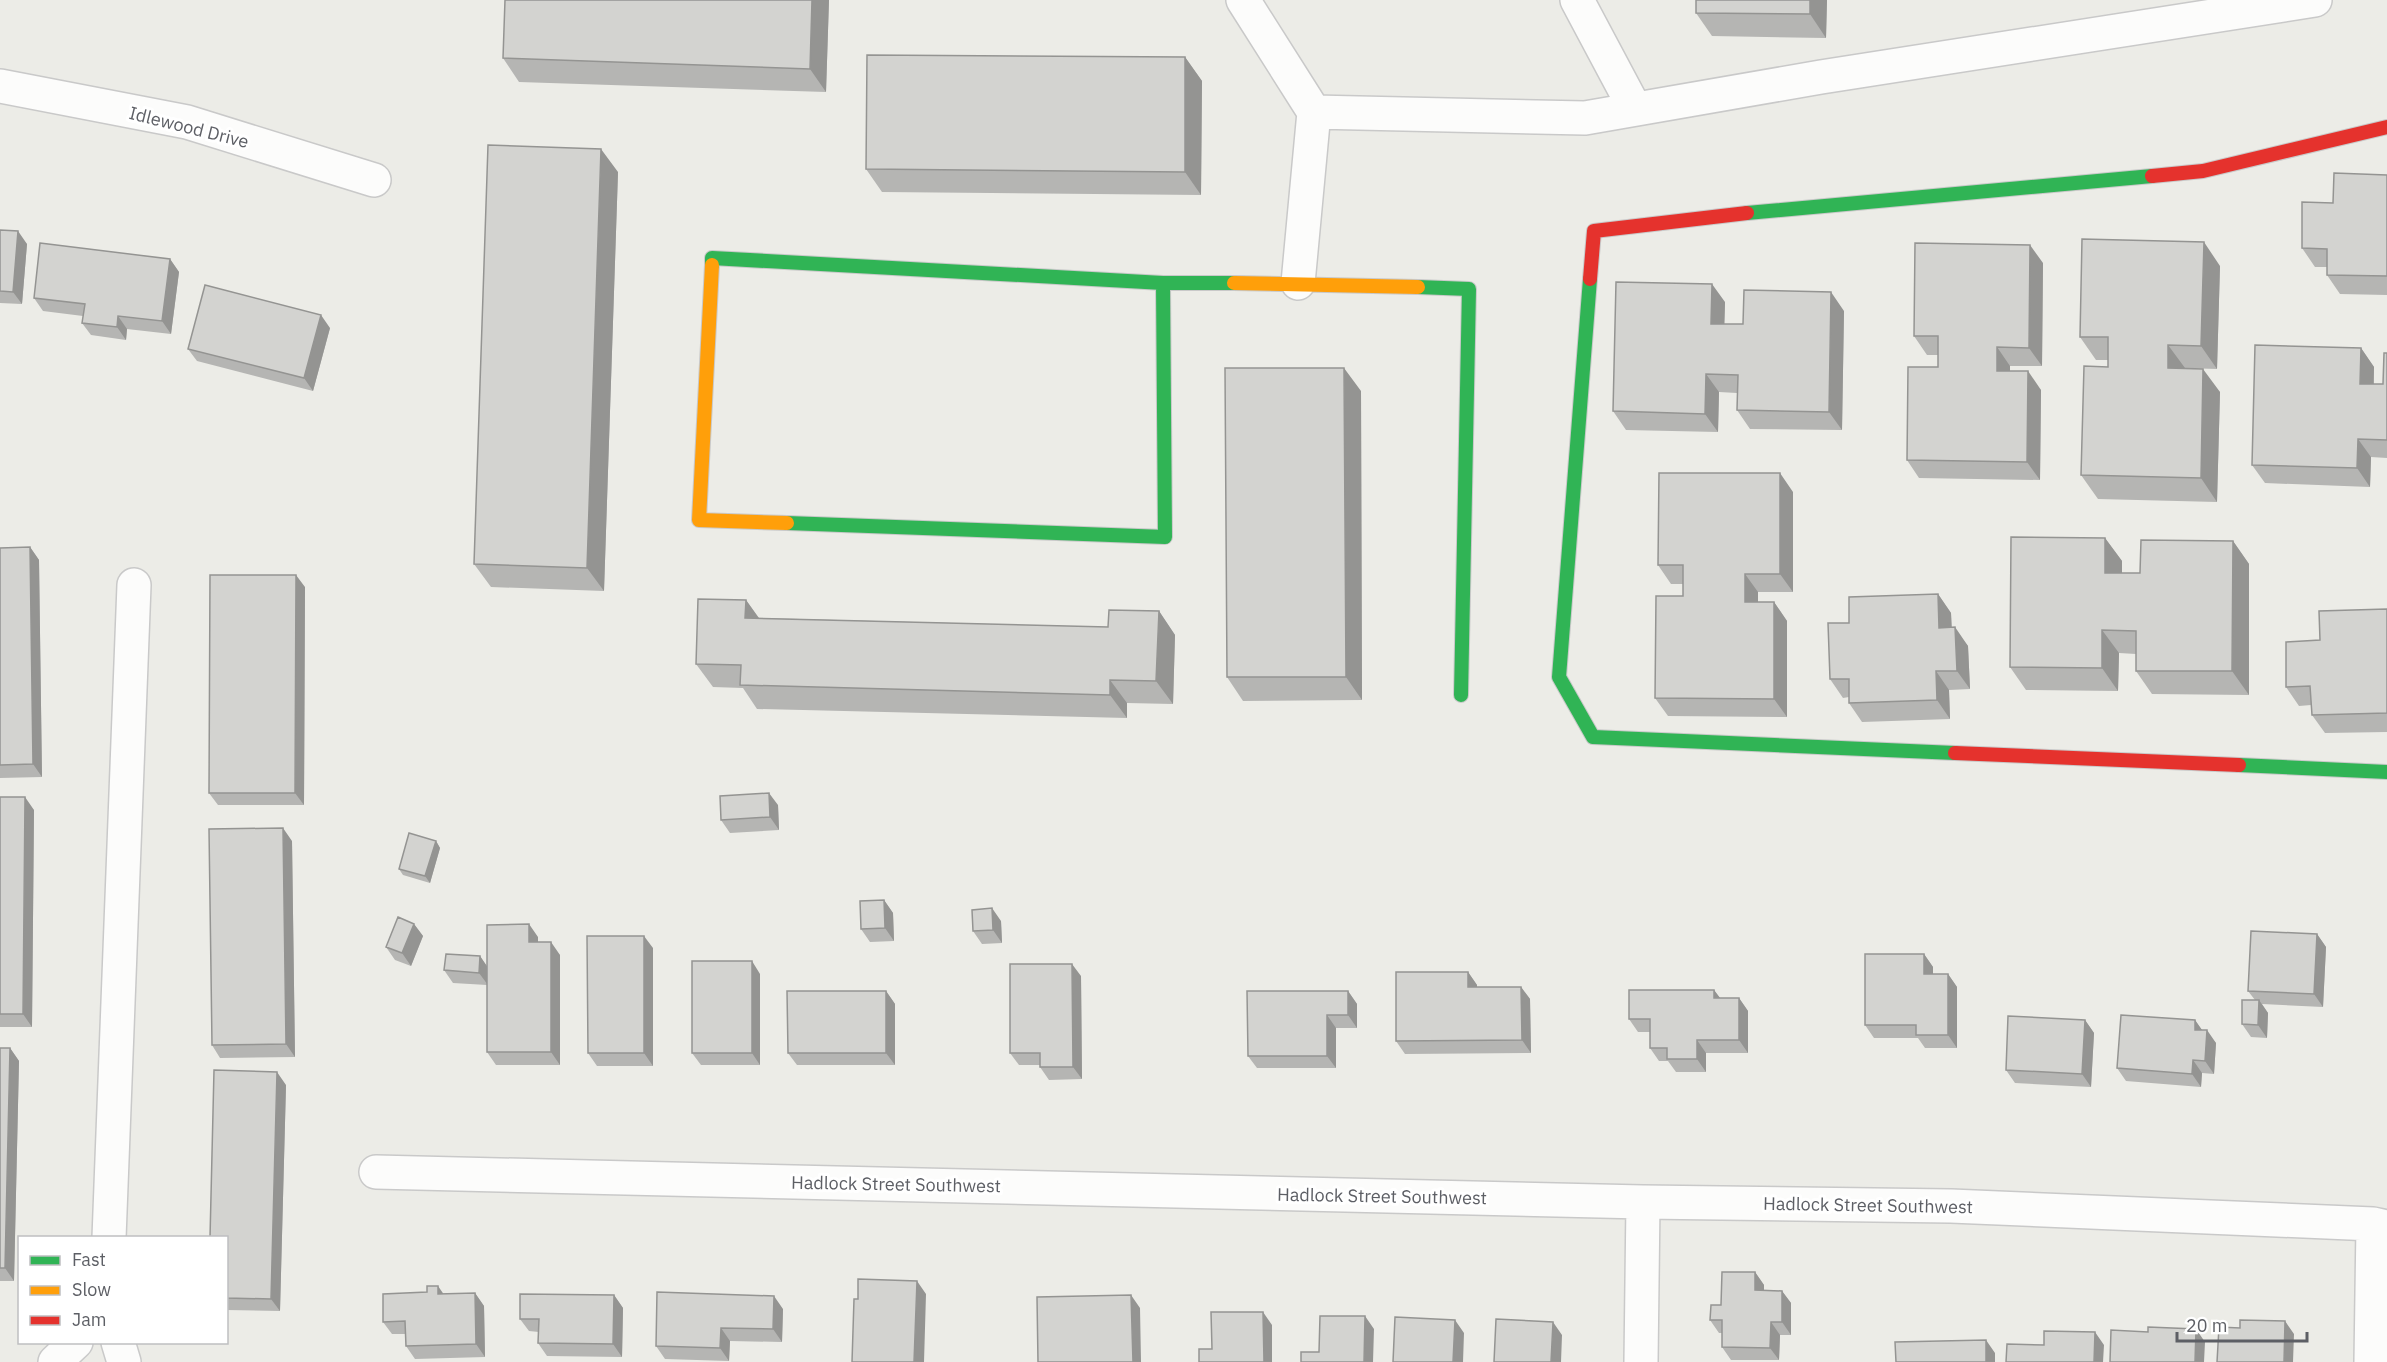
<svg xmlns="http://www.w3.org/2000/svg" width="2387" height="1362" font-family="'IBM Plex Sans',sans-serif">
<rect width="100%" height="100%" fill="#ecece7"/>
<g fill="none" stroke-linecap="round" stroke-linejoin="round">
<!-- street casing -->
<g stroke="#c9c9c9" stroke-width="36">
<path id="street" d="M1243 0 1314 112 1298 283
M1577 0 1635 109
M0 86 187 122 374 180
M1314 112 1585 118 1821 77 2315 0
M376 1172 1643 1202 1951 1206 2373 1224 2387 1227
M109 1238 134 585
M118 1342 124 1362
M55 1362 76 1342
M1641 1362 1643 1202
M2371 1362 2373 1224"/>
</g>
<!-- fast casing -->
<g stroke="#c9c9c9" stroke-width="16">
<path id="fast" d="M1747 213 2152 176
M712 265V258L1163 283H1234
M1590 279 1559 677 1593 737 1955 753
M1418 287 1469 289 1461 695
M787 523 1165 537 1163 283
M2239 765 2387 772"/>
</g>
<!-- slow casing -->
<g stroke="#c9c9c9" stroke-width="16">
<path id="slow" d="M712 265 699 520 787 523
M1234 283 1418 287"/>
</g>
<!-- jam casing -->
<g stroke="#c9c9c9" stroke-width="16">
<path id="jam" d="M2152 176 2203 171 2387 127
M1590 279 1594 231 1747 213
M1955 753 2239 765"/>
</g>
<!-- street -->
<use href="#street" stroke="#fcfcfb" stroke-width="33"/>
<!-- fast -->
<use href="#fast" stroke="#30b455" stroke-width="14"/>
<!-- slow -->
<use href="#slow" stroke="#ff9f0a" stroke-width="14"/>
<!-- jam -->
<use href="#jam" stroke="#e5322d" stroke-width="14"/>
</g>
<!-- wall -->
<path fill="#b5b5b3" d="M829 0 826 92 519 82 503 58Z
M1696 0H1827L1826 38 1712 36 1696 13Z
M1185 57 1202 81 1201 195 882 192 866 169Z
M618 172 604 591 491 587 474 564Z
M2387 175V295L2340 294 2327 275V267H2315L2302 248 2333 203Z
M0 230 27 244 22 304 0 303Z
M170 259 179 272 171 334 127 329 126 340 91 335 82 323 83 316 43 311 34 298Z
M2043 263 2042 366H2010V371L2041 390 2040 480 1919 478 1907 460 1938 367V355H1927L1914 336Z
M2220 266 2217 369 2185 368 2220 392 2217 502 2098 499 2081 475 2108 367V360H2096L2080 337Z
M1725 302 1724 324H1743L1844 311 1842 430 1750 429 1737 410V393L1719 392 1718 432 1626 430 1613 411Z
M330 328 313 391 197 361 188 349Z
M2361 348 2374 367V384H2383L2387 353V471V458L2371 457 2370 487 2265 483 2252 465Z
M1361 391 1362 700 1243 701 1227 677Z
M1793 492V592H1758V602H1774L1787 621V717L1668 716 1655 698 1683 596V584H1671L1658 565Z
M2105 538 2122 561V573H2140L2233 541 2249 564V695L2152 694 2136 671V654L2119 653 2118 691 2026 690 2010 667Z
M30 547 39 560 42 777 0 778V548Z
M305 587 304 805H218L209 793Z
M1938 594 1951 613 1952 627 1968 646 1970 689 1949 690 1950 719 1862 722 1849 703V697L1843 698 1830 679 1849 623Z
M746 600 759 618 1108 627 1159 611 1175 635 1173 704 1127 703V718L757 709 743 688 713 687 696 664Z
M2387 609V732L2325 733 2312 715 2311 705 2299 706 2286 687 2320 640Z
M0 797 34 810 32 1027H0Z
M778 805 779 830 730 833 721 820Z
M292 841 295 1057 220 1058 212 1045Z
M436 841 440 848 430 883 403 875 399 869Z
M884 900 893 913 894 941 870 942 861 929Z
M1001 921 1002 943 982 944 973 931Z
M414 924 423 936 411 966 395 960 386 947Z
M2317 934 2326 947 2323 1007 2262 1004 2268 1013 2267 1038 2251 1037 2242 1024 2255 1000 2248 991Z
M538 937V942L560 955V1065H496L487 1052V985L453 983 444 970 480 956 487 967Z
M653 948V1066H597L588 1053Z
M1924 954 1933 967V974H1948L1957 987V1048H1925L1918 1038H1874L1865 1025Z
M1468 972 1477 985V987H1521L1530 999 1531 1053 1405 1054 1396 1041Z
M760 974V1065H701L692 1053Z
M1081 976 1082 1079 1049 1080 1040 1067V1065H1019L1010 1053Z
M1714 990 1720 998H1739L1748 1011V1053H1706V1072H1676L1668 1061H1659L1650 1048V1032H1638L1629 1019Z
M886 991 895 1004V1065H797L788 1053Z
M1348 991 1357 1004V1028H1336V1068H1257L1248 1056Z
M2085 1020 2094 1033 2091 1087 2015 1083 2006 1070Z
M2195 1020 2202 1030 2216 1043 2214 1074 2202 1073 2201 1087 2126 1081 2117 1068Z
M0 1048H10L19 1061 14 1281H0Z
M286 1085 280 1311 226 1310V1238Z
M1755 1272 1764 1285V1290L1782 1291 1791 1303V1335H1780L1779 1360H1731L1722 1347V1333H1719L1710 1320 1721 1305Z
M475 1293 484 1306 485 1357 415 1359 406 1346 405 1334H392L383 1322 443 1294Z
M614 1295 623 1308 622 1357 547 1356 538 1343 539 1332 529 1331 520 1319Z
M783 1309 782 1342 730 1341 729 1361 665 1359 656 1346Z"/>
<!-- shaded-wall -->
<path fill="#949492" d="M812 0H829L826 92 810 69Z
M1810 0H1827L1826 38 1810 14Z
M1185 57 1202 81 1201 195 1185 172Z
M601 149 618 172 604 591 587 568Z
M18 231 27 244 22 304 13 292Z
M2204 242 2220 266 2217 369 2201 346Z
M2030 245 2043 263 2042 366 2029 348Z
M170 259 179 272 171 334 162 321Z
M1712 284 1725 302 1724 342 1711 324Z
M1831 292 1844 311 1842 430 1829 412Z
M321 315 330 328 313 391 304 378Z
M118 316 127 329 126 340 117 327Z
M2168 345 2185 368H2168Z
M1997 347 2010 366V389L1997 371Z
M2361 348 2374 367 2373 402 2360 384Z
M1344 368 1361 391 1362 700 1346 677Z
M2203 369 2220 392 2217 502 2201 478Z
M2028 371 2041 390 2040 480 2027 462Z
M1706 374 1719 392 1718 432 1705 414Z
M2358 439 2371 457 2370 487 2357 468Z
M1780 473 1793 492V592L1780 574Z
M2105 538 2122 561V596L2105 573Z
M2233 541 2249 564V695L2232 671Z
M30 547 39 560 42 777 33 764Z
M1745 574 1758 592V621L1745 602Z
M296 575 305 587 304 805 295 793Z
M1938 594 1951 613 1952 646 1939 628Z
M746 600 763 624 745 618Z
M1774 602 1787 621V717L1774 699Z
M1159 611 1175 635 1173 704 1156 681Z
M1955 627 1968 646 1970 689 1957 671Z
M2102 630 2119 653 2118 691 2102 668Z
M1936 671 1949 690 1950 719 1937 700Z
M1110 680 1127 703V718L1110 695Z
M769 793 778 805 779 830 770 817Z
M25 797 34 810 32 1027 23 1014Z
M283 828 292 841 295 1057 286 1044Z
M436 841 440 848 430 883 425 876Z
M884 900 893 913 894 941 885 928Z
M992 908 1001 921 1002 943 993 930Z
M414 924 423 936 411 966 402 953Z
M529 924 538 937V955L529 942Z
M2317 934 2326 947 2323 1007 2314 994Z
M644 936 653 948V1066L644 1053Z
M551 942 560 955V1065L551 1052Z
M1924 954 1933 967V987L1924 974Z
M480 956 489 969 488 985 479 973Z
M752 961 760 974V1065L752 1053Z
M1072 964 1081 976 1082 1079 1073 1067Z
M1468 972 1477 985V999L1468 987Z
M1948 974 1957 987V1048L1948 1035Z
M1521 987 1530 999 1531 1053 1522 1040Z
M1714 990 1723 1002 1714 998Z
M886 991 895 1004V1065L886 1053Z
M1348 991 1357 1004V1028L1348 1015Z
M1739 998 1748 1011V1053L1739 1040Z
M2259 1000 2268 1013 2267 1038 2258 1025Z
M1327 1015 1336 1028V1068L1327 1056Z
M2085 1020 2094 1033 2091 1087 2082 1074Z
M2195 1020 2204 1033 2195 1030Z
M2207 1030 2216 1043 2214 1074 2205 1061Z
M1697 1040 1706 1053V1072L1697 1059Z
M10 1048 19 1061 14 1281 5 1268Z
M2193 1060 2202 1073 2201 1087 2192 1074Z
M277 1072 286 1085 280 1311 271 1299Z
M1755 1272 1764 1285V1303L1755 1290Z
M917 1281 926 1294 924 1362H914Z
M438 1286 447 1299 438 1294Z
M1782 1291 1791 1303V1335L1782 1322Z
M475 1293 484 1306 485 1357 476 1344Z
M614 1295 623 1308 622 1357 613 1344Z
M1131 1295 1140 1308 1141 1362H1133Z
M774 1296 783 1309 782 1342 773 1329Z
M1263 1312 1272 1325V1362H1264Z
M1365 1316 1374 1329 1373 1362H1364Z
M1455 1320 1464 1333 1463 1362H1453Z
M2285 1321 2294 1334 2293 1362H2284Z
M1553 1322 1562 1335 1561 1362H1551Z
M1771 1322 1780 1335 1779 1360 1770 1348Z
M721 1328 730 1341 729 1361 720 1348Z
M2196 1329 2205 1342 2204 1362H2195Z
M2095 1332 2104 1345 2103 1362H2094Z
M1986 1340 1995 1353V1362H1986Z"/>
<!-- building -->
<path fill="#d3d3d0" stroke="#949492" stroke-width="1.5" d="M505 0H812L810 69 503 58Z
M1696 0H1810V14L1696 13Z
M867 55 1185 57V172L866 169Z
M488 145 601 149 587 568 474 564Z
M2334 173 2387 175V276L2327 275V249L2302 248V202L2333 203Z
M0 230 18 231 13 292 0 291Z
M2082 239 2204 242 2201 346 2168 345V368L2203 369 2201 478 2081 475 2084 366 2108 367V337H2080Z
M40 243 170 259 162 321 118 316 117 327 82 323 85 304 34 298Z
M1915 243 2030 245 2029 348 1997 347V371H2028L2027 462 1907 460 1908 367H1938V336H1914Z
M1616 282 1712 284 1711 324H1743L1744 290 1831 292 1829 412 1737 410 1738 375 1706 374 1705 414 1613 411Z
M205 285 321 315 304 378 188 349Z
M2255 345 2361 348 2360 384H2383L2384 353H2387V440L2358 439 2357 468 2252 465Z
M1225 368H1344L1346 677H1227Z
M1659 473H1780V574H1745V602H1774V699L1655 698 1656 596H1683V565H1658Z
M2011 537 2105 538V573H2140L2141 540 2233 541 2232 671H2136V631L2102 630V668L2010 667Z
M30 547 33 764 0 765V548Z
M210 575H296L295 793H209Z
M1938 594 1939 628 1955 627 1957 671H1936L1937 700 1849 703V679H1830L1828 623H1849V597Z
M698 599 746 600 745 618 1108 627 1109 610 1159 611 1156 681 1110 680V695L740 685 741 665 696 664Z
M2387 609V713L2312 715 2310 686 2286 687V642L2320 640 2319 611Z
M769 793 770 817 721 820 720 796Z
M0 797H25L23 1014H0Z
M283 828 286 1044 212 1045 209 829Z
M409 833 436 841 425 876 399 869Z
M884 900 885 928 861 929 860 901Z
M992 908 993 930 973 931 972 910Z
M398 917 414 924 402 953 386 947Z
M529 924V942H551V1052H487V925Z
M2251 931 2317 934 2314 994 2248 991Z
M587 936H644V1053H588Z
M446 954 480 956 479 973 444 970Z
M1865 954H1924V974H1948V1035H1916V1025H1865Z
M692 961H752V1053H692Z
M1010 964H1072L1073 1067H1040V1053H1010Z
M1396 972H1468V987H1521L1522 1040 1396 1041Z
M1629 990H1714V998H1739V1040H1697V1059H1667V1048H1650V1019H1629Z
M787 991H886V1053H788Z
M1247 991H1348V1015H1327V1056H1248Z
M2242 1000H2259L2258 1025 2242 1024Z
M2121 1015 2195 1020V1030H2207L2205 1061 2193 1060 2192 1074 2117 1068Z
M2008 1016 2085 1020 2082 1074 2006 1070Z
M0 1048H10L5 1268H0Z
M214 1070 277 1072 271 1299 226 1298V1238H210Z
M1722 1272H1755V1290L1782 1291V1322H1771L1770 1348 1722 1347V1320H1710L1711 1305H1721Z
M858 1279 917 1281 914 1362H852L854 1299H858Z
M427 1286H438V1294L475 1293 476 1344 406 1346 405 1321 383 1322V1294L427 1292Z
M657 1292 774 1296 773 1329 721 1328 720 1348 656 1346Z
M520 1294 614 1295 613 1344 538 1343 539 1319H520Z
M1131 1295 1133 1362H1038L1037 1297Z
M1211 1312H1263L1264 1362H1199V1349H1212Z
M1320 1316H1365L1364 1362H1301V1352H1319Z
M1395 1317 1455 1320 1453 1362H1393Z
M1496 1319 1553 1322 1551 1362H1494Z
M2240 1320 2285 1321 2284 1362H2217L2219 1327 2240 1328Z
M2148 1327 2196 1329 2195 1362H2110L2111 1330 2148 1332Z
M2044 1331 2095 1332 2094 1362H2006L2007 1344 2044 1345Z
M1986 1340V1362H1896L1895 1342Z"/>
<g text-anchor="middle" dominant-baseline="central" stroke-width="6" stroke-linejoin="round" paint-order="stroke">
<!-- street labels -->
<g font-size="18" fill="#5d5f65" stroke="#fff">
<text transform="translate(189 127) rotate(14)">Idlewood Drive</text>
<text transform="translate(896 1184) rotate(1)">Hadlock Street Southwest</text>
<text transform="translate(1382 1196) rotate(1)">Hadlock Street Southwest</text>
<text transform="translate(1868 1205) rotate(1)">Hadlock Street Southwest</text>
</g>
</g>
<!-- legend -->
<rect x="18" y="1236" width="210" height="108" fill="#ffffff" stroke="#bebfc1" stroke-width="1.5"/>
<rect x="30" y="1256" width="30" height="9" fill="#30b455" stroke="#bebfc1" stroke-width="1.5"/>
<text x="72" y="1266" font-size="18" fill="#5d5f65">Fast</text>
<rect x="30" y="1286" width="30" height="9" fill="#ff9f0a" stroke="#bebfc1" stroke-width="1.5"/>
<text x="72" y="1296" font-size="18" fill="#5d5f65">Slow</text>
<rect x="30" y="1316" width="30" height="9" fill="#e5322d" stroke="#bebfc1" stroke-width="1.5"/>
<text x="72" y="1326" font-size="18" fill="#5d5f65">Jam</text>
<!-- scale -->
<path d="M2177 1332v9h130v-9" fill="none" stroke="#5d5f65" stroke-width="3"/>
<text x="2186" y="1332" font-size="18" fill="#5d5f65" stroke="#ffffff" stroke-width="4.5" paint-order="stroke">20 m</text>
</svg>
